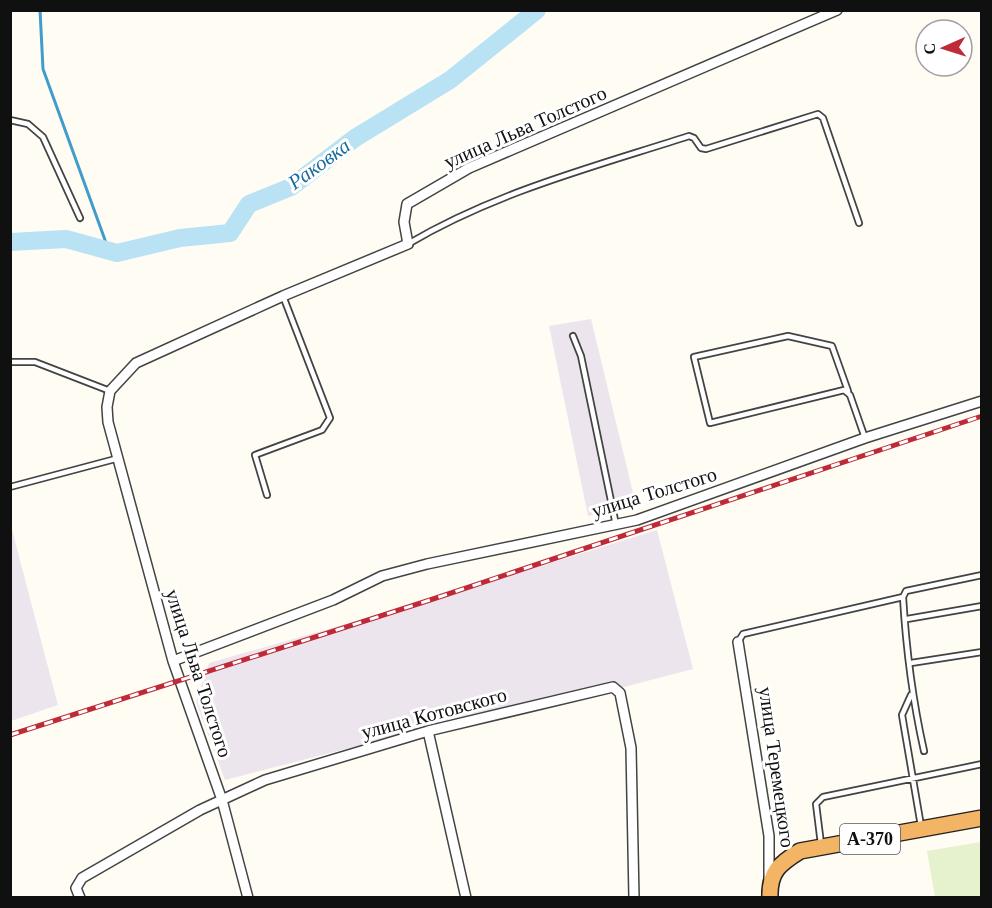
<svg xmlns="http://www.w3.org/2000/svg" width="992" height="908" font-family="Georgia,serif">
<rect width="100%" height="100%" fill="#fffcf3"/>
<!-- industrial -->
<path fill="#ede5ee" d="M591 319 636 505 588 516 549 326Z
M11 526 58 705 11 721H10Z
M657 530 693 669 597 694 520 704 225 780 196 702 209 663 430 600Z"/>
<!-- pitch -->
<path fill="#e6f1ce" d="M981 842V896L935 897 927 851Z"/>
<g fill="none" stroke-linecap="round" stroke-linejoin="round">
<!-- stream -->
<path stroke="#419bcb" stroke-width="3" d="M40 10 43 69 109 251"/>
<!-- river -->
<path stroke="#b9e2f5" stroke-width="18" d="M10 242 66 239 117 253 180 238 230 233 249 204 291 187 355 138 450 80 537 10"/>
<!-- service casing -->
<g stroke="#434343" stroke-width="8">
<path id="service" d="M10 120 28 124 43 137 80 218
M408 244C496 192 593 167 689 136L694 138 701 148 706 149 818 114 823 118 859 223
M573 336 581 356 616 525
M10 362H35L110 391
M848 391 832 346 788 336 694 357 710 423 844 390 850 395 865 438
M10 487 119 458
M267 495 255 455 322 430 330 418 283 296
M907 619 982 606
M738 642 743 634 903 597
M911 663 982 652
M911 695 902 715 921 826
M924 751C913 702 906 647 903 597L906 591 982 575
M821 844 816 804 823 797 982 764"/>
</g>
<!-- minor casing -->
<g stroke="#434343" stroke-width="12">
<path id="minor" d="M738 642 769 836V878
M173 661 333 600 382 576 427 564 637 520 865 438 982 401
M428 731 466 898
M80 898 76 888 82 878 200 810 265 780 428 731 613 687 620 693 631 748 634 898
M248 898 222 800 173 661 108 422 107 407 110 391 136 363 283 296 408 244 404 222 407 204 469 168 837 10"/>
</g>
<!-- trunk casing -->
<g stroke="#212121" stroke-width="18">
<path id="trunk" d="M770 898C769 872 779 864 800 851L982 818"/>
</g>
<!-- service -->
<use href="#service" stroke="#fff" stroke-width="4.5"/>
<!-- minor -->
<use href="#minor" stroke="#fff" stroke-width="9"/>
<!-- trunk -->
<use href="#trunk" stroke="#f3b466" stroke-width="15"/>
<!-- rail casing -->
<g stroke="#be2a38" stroke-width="5">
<path id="rail" d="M10 735 430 600 982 416"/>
</g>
<!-- rail -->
<use href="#rail" stroke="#fff" stroke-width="3" stroke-dasharray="9" stroke-linecap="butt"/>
</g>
<g text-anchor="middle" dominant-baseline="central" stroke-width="6" stroke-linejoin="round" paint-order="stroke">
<!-- shield labels -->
<rect fill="#fff" stroke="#585858" stroke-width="1.5" x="840" y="824" width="60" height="30" rx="4.5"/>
<g font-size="18" font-weight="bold" fill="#101010">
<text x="870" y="839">А-370</text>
</g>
<!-- street labels -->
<g font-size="20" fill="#101010" stroke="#fff">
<text transform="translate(525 127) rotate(-24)">улица Льва Толстого</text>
<text transform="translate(654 492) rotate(-17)">улица Толстого</text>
<text transform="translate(199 673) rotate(72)">улица Льва Толстого</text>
<text transform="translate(434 713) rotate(-15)">улица Котовского</text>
<text transform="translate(777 767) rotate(82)">улица Теремецкого</text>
</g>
<!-- water labels -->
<g font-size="21" font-style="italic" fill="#1b6da1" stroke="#fff">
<text transform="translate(319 164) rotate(-36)">Раковка</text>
</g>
</g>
<!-- border -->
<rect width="992" height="908" fill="none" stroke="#101010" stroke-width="24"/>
<!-- north arrow -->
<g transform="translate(944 48) rotate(267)"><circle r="28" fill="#ffffff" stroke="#9f9f9f" stroke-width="1.5"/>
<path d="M0-4.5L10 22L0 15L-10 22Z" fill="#be2a38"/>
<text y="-9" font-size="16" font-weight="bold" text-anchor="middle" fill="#101010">С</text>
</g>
</svg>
